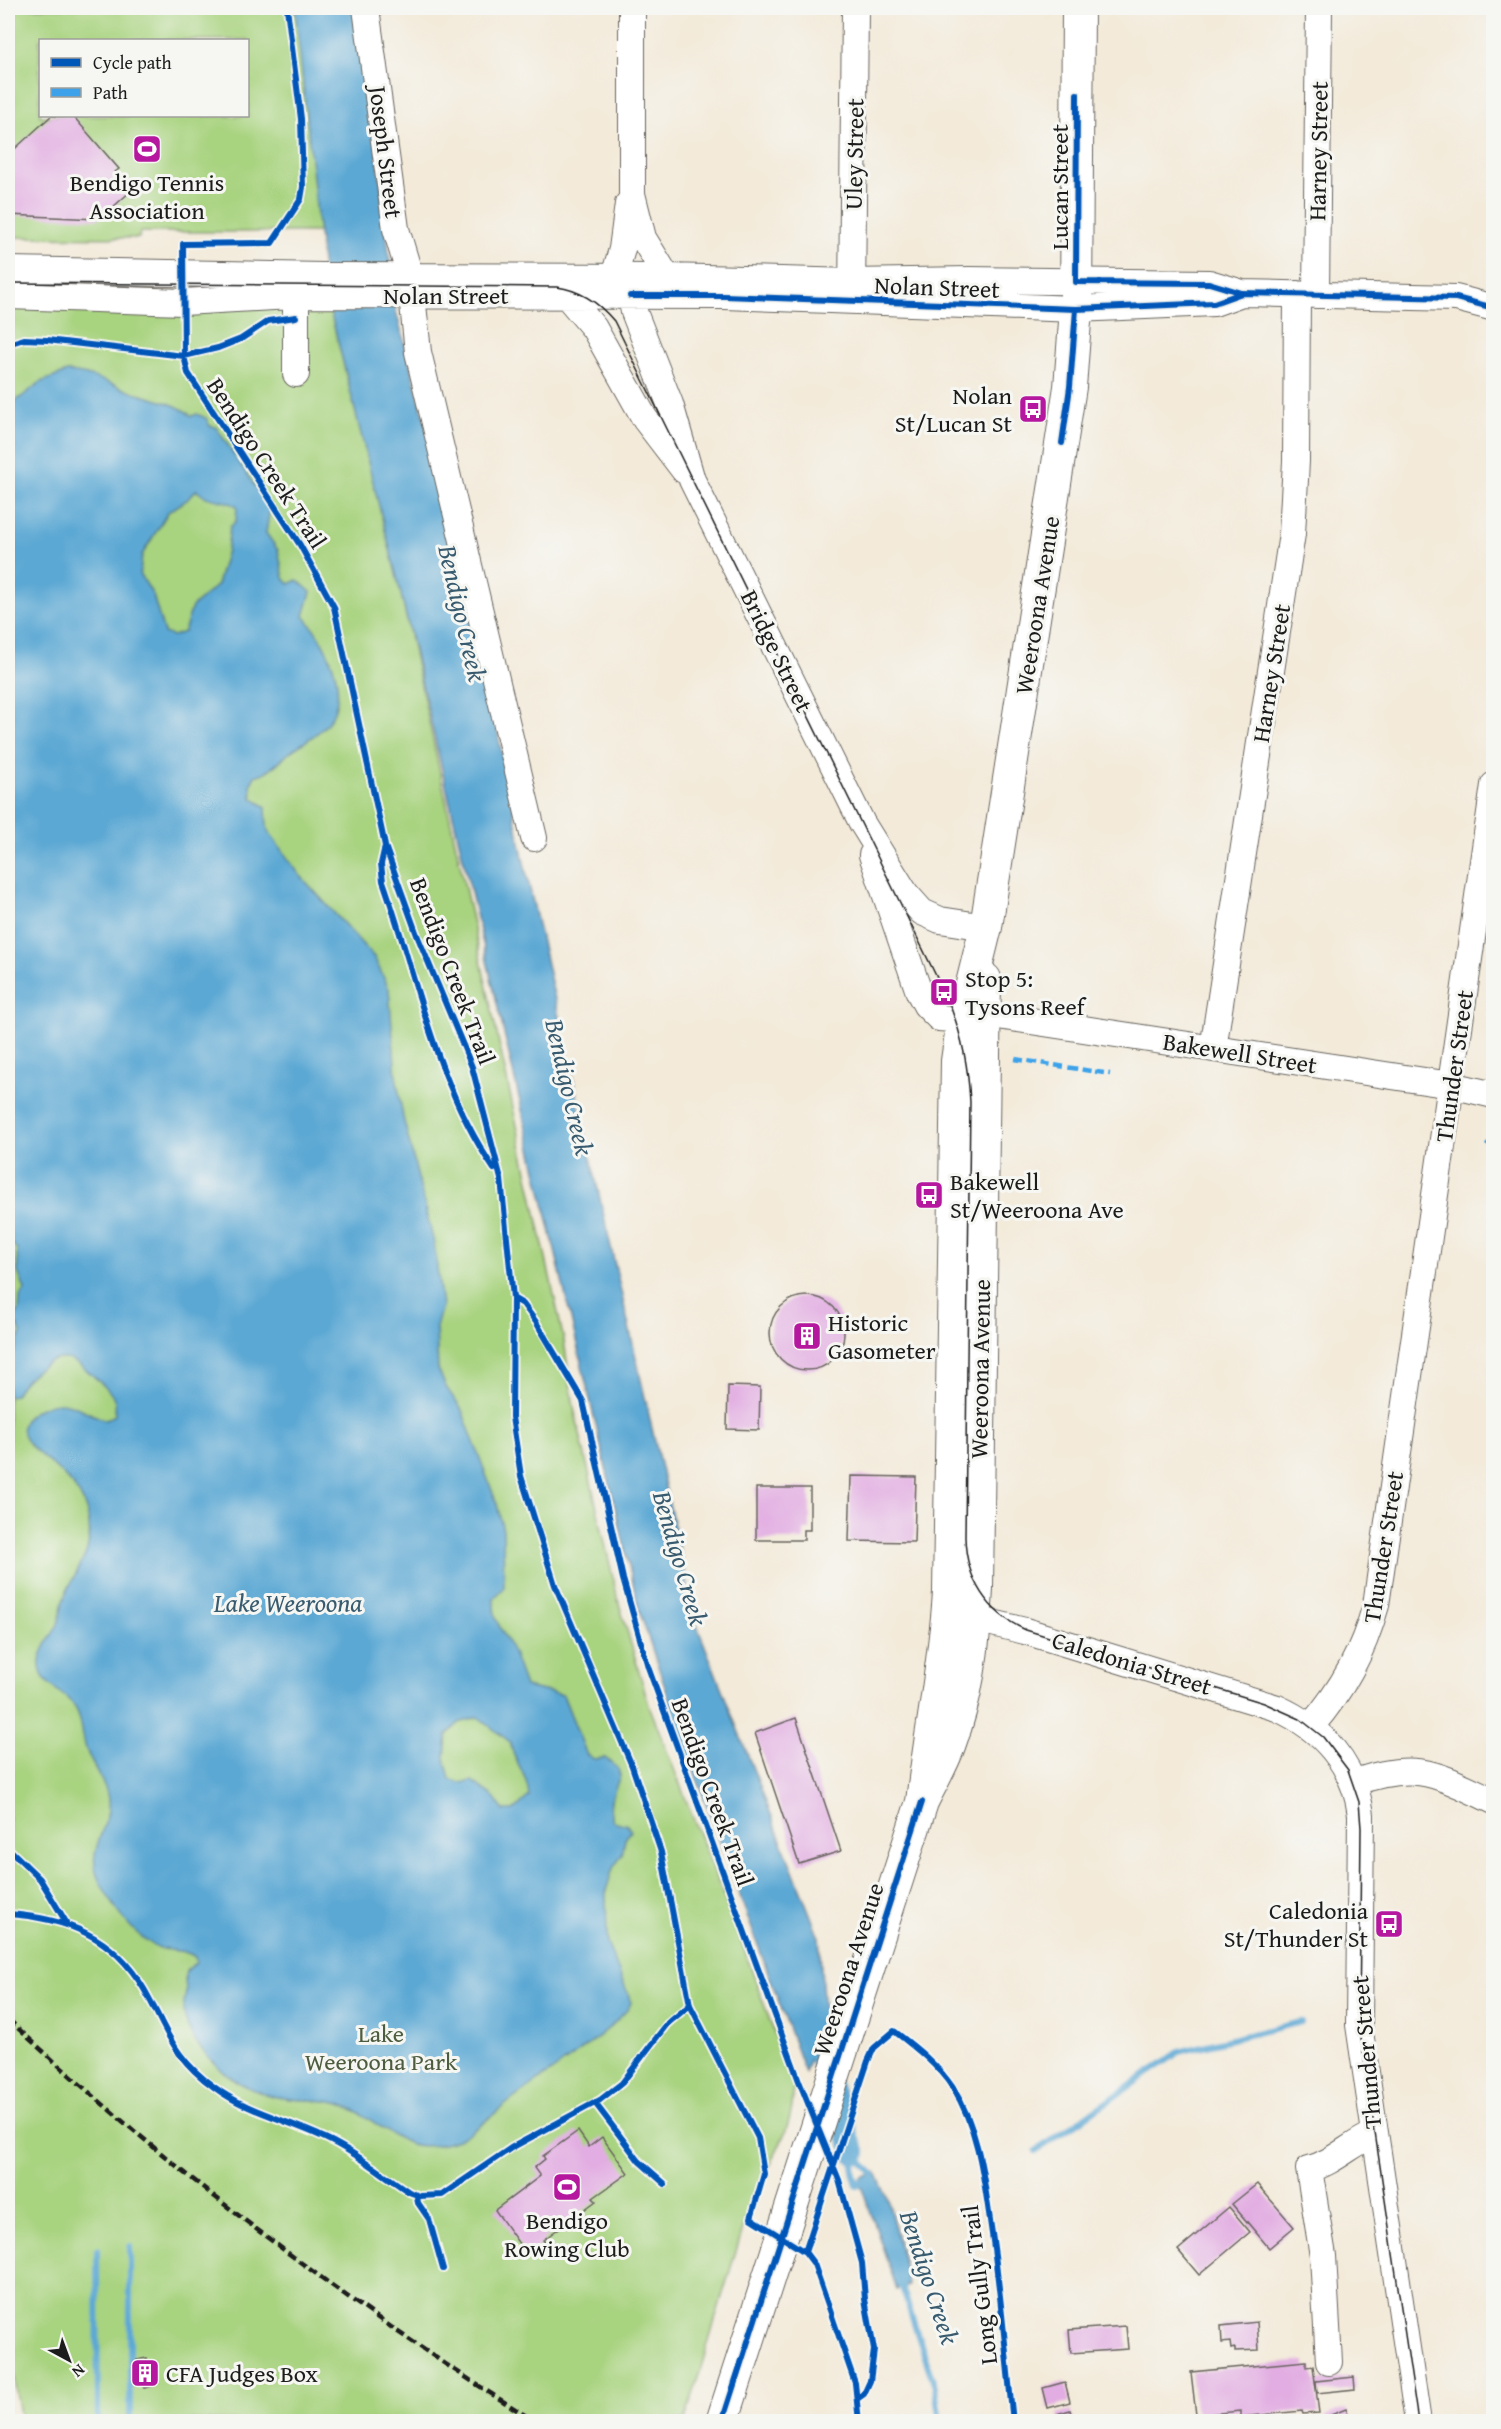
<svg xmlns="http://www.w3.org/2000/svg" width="1501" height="2429" font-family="'Gentium Book Plus',serif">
<rect width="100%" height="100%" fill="#f6f6f2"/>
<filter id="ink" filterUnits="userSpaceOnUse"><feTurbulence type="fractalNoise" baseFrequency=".0167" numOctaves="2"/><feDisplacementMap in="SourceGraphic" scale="12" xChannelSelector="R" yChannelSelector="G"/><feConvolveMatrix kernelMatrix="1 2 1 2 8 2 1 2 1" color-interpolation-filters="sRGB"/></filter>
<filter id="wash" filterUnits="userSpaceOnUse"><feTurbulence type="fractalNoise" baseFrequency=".008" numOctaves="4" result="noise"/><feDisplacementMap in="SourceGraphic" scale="24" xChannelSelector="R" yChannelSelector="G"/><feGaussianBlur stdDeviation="1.35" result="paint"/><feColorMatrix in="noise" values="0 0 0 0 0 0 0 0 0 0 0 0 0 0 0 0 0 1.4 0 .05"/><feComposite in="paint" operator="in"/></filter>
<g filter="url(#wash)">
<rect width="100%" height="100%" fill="#f3ead9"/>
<!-- green -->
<path fill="#a8d37f" stroke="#62784e" stroke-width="1.5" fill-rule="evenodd" d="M8 8H296L320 232H140L139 238 8 237ZM40 40H248V116H40Z
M329 306 394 562 564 1341 574 1408 618 1600 649 1705 743 1946 793 2085C796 2134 762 2170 748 2214 725 2283 706 2352 685 2421H21L8 2344V308Z"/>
<!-- water -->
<path fill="#5ba8d4" stroke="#3c6278" stroke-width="1.5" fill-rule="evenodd" d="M295 8H361L395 307 466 576 523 858 696 1623 819 1937 824 2014 805 2073 688 1755 640 1613 400 590 329 306 322 263Z
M67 372C92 373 112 385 135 393 155 400 175 402 192 416L197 414 206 418 210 426 216 427 270 509 266 533 278 550 284 578 289 584 297 580 311 592 304 616C327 643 353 693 326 725 317 735 303 743 293 750 279 760 272 772 255 776L251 784 252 798 266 807 267 827 273 838 299 874 374 957 389 989 396 1076 403 1117 434 1243 442 1306 436 1327 438 1369 446 1387 462 1410 497 1504 503 1530 504 1588 494 1598C493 1620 499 1624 508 1642 515 1656 520 1672 525 1687L563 1695 587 1755 594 1759 605 1758 618 1768 620 1776C614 1792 606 1805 613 1821L627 1825 631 1831 625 1839 622 1855 613 1868 606 1891 607 1943 629 1996 631 2003 628 2009C598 2043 549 2072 513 2099 495 2112 477 2131 457 2140 442 2146 422 2148 408 2143 384 2133 365 2112 340 2104 324 2099 307 2101 290 2099 250 2095 222 2076 198 2045 188 2032 181 2013 185 1998 189 1982 177 1972 196 1963L195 1957C185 1949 172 1952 160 1948 134 1938 115 1909 102 1886 79 1847 118 1827 106 1790 100 1775 89 1761 85 1745 81 1730 82 1714 71 1702 59 1689 38 1683 40 1661 42 1647 52 1637 58 1624 61 1616 61 1606 64 1598 76 1567 95 1554 88 1518 82 1483 53 1468 30 1445 25 1440 21 1432 23 1424 25 1417 32 1412 39 1409 67 1394 79 1411 106 1420L115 1415C115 1410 116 1405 115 1401 112 1390 77 1360 66 1359 48 1356 22 1381 15 1395L8 1396V1357L14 1351 21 1333 18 1326 8 1322V1316L19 1312 20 1298 25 1290 18 1272 17 1250 8 1239V407L41 382ZM196 490C208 502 222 498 237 506L236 521 230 527 227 550 217 585 192 607 184 632 173 636 164 633 153 595 140 574 142 555 168 512 187 500ZM478 1717 510 1742C515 1764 527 1773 529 1796L513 1811H504L494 1797 472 1781 459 1783 450 1779 445 1758 447 1735 459 1723Z
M876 2172 888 2200 907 2277 908 2285 897 2289 860 2182 861 2178Z"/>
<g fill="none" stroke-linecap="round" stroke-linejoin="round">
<!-- stream -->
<path stroke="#5ba8d4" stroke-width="6" d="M1036 2151 1179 2052 1301 2022
M855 2154 873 2174 874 2180
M855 2154 853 2171 857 2185 863 2182 868 2185
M130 2247V2422
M97 2250 98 2422
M900 2281 935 2387 940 2422"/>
<!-- canal -->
<path stroke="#5ba8d4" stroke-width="22" d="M804 2013 855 2154"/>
</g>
<g id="blocks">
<!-- building -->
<path fill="#e2ade2" d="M51 116H73L119 169 115 172 132 190 102 217 97 219 8 215V155Z
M770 1333a37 37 0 1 1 74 0a37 37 0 1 1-74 0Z
M728 1386 760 1387 759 1430 727 1429Z
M851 1476 916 1477 914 1542 849 1541Z
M756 1488H810V1530H804V1540H756Z
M796 1718 841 1851 799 1864 755 1733Z
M578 2131 589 2147 602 2137 628 2173 593 2198 596 2201 543 2240 545 2242 527 2255 495 2210 540 2176 534 2168 545 2159 543 2156Z
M1257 2184 1294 2227 1269 2248 1232 2204Z
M1229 2207 1250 2232 1199 2275 1178 2250Z
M1257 2322 1259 2350 1235 2351V2348L1231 2349 1230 2342 1222 2343 1221 2326Z
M1126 2326 1128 2349 1071 2353 1069 2330Z
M147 2358 153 2386 144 2388 137 2360Z
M1306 2361V2367L1313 2366 1319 2413 1303 2414 1302 2411 1241 2417V2411L1196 2415 1191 2372Z
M1354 2377 1355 2389 1317 2393 1316 2381Z
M1065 2382 1070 2402 1048 2408 1043 2388Z
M1346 2409 1351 2421 1328 2422 1326 2417Z
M1070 2410 1074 2422H1060L1057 2414Z
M1188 2415 1189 2422H1140V2420Z"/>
</g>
</g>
<g filter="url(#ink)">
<use href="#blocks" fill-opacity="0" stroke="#67645e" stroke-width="1.5"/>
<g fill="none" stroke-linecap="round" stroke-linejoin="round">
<!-- minor casing -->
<g stroke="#67645e" stroke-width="28">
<path id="minor" d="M366 8 396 229 410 276 418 352 534 838
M632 8V194L643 238 667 277
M8 270 324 276 667 277 852 282 969 280 1209 283 1242 293 1456 298 1494 308
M614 277 622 249 628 204
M296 279V374
M628 280 634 312 670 404 692 480 862 823 906 894 922 912 940 920 986 927
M1316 295 1319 8
M8 296 183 302 310 295 724 296 1076 309 1214 303 1242 293
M567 296 594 328 645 419 684 470
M852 298 855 8
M872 855 919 992 926 1005 939 1018 963 1020
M985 1014 1451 1085 1494 1095
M1213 1049 1292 534 1296 461 1297 294
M976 1619 1025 1631 1277 1708C1322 1728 1355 1765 1361 1815L1359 2025 1418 2422
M1311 1726C1343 1689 1363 1652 1376 1605L1494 785
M1353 1783C1416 1760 1436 1774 1494 1801
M1329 2362 1323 2256 1309 2169C1333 2163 1351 2144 1374 2134"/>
</g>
<!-- major casing -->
<g stroke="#67645e" stroke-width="34">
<path id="major" d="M922 1802C930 1732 945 1663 949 1592L957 1061 963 1020 986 927 1070 387 1076 309 1078 8
M722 2422 922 1802C931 1783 943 1764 950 1743 968 1695 975 1640 977 1588L985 979"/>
</g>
<!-- minor -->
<use href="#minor" stroke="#fff" stroke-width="26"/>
<!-- major -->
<use href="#major" stroke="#fff" stroke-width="32"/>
<!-- tram -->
<path stroke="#1c1c1c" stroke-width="1.5" d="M8 283 557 287C580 290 599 303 614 321L944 992C961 1027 968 1063 970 1102L965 1537C966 1579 987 1613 1026 1630L1264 1703 1300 1719 1323 1737 1348 1770 1359 1802 1361 1828 1359 2025 1418 2422"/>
<!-- rail -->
<path stroke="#1c1c1c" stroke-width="4.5" stroke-dasharray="9 4.5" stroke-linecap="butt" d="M8 2019C171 2171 346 2304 536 2422"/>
<!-- quiet -->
<path stroke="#3da2ea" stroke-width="4.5" stroke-dasharray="9 4.5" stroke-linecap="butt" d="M1015 1059 1110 1074
M1486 1143 1494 1147"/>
<!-- cycleway casing -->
<g stroke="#f6f6f2" stroke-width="10">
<path id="cycleway" d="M287 8 301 119 303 187 301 199 272 243 183 244 184 356 188 373 300 545 334 607 385 846 417 935 472 1067 501 1179 513 1298 512 1417 521 1476 555 1585 632 1766 661 1852 690 2005 758 2138 764 2174 751 2218 805 2252 814 2264 855 2383 859 2422
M1077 94 1076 282 1209 283 1242 293 1456 298 1494 308
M630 296H724L1076 309 1214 303 1242 293
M8 344 24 339 47 340 184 356 218 348 241 339 268 321 296 317
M1062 443 1070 387 1076 309
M385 846 381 864 383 881C418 981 434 1080 494 1169
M513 1298 523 1304 536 1322 583 1401 623 1579 648 1667 799 2081 839 2180 862 2263 865 2299 874 2350 870 2381 864 2394 857 2399
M8 1848 40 1879 66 1922
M8 1914C66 1918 113 1936 144 1989 168 2031 172 2057 214 2087 247 2112 288 2120 325 2138 355 2152 382 2174 409 2192L420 2196 442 2195 511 2148 600 2100 622 2083 667 2024 690 2005
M595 2103 639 2161 665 2184
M417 2196 418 2203 429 2219 443 2269
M805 2252 868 2061 874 2048 894 2031C916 2048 937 2064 953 2088 979 2129 984 2180 991 2227 1001 2292 1006 2357 1013 2422
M722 2422 922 1802"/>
</g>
<!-- cycleway -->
<use href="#cycleway" stroke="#0057b8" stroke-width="6"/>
</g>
</g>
<!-- icons -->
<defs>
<g id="stadium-square" transform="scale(1.5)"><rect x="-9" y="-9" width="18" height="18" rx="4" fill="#b5179e" stroke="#f6f6f2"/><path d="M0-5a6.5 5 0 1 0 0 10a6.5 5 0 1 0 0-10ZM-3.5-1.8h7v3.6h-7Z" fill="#fff"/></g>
<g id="bus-square" transform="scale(1.5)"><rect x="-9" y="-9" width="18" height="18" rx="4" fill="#b5179e" stroke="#f6f6f2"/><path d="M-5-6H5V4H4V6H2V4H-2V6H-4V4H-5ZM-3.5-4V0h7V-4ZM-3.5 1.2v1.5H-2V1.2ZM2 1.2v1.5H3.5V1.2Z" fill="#fff"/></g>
<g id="building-square" transform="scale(1.5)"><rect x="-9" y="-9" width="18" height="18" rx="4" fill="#b5179e" stroke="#f6f6f2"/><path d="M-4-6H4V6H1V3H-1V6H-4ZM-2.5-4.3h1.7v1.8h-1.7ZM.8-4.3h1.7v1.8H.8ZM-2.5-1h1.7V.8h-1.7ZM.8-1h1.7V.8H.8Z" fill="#fff"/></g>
</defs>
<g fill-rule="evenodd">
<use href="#stadium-square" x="147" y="149"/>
<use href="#bus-square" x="1033" y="409"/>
<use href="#bus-square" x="944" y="992"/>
<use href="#bus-square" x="929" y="1195"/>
<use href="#building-square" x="807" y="1336"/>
<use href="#bus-square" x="1389" y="1924"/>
<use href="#stadium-square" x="567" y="2187"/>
<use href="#building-square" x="145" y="2373"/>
</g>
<g text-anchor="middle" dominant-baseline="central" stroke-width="6" stroke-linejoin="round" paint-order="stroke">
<!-- street labels -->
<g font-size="24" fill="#1c1c1c" stroke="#f6f6f2">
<text transform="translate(1318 151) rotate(-89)">Harney Street</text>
<text transform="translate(386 152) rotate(83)">Joseph Street</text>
<text transform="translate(854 154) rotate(-89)">Uley Street</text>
<text transform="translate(1059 187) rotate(-90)">Lucan Street</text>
<text transform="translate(937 287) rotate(2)">Nolan Street</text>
<text x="446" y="295">Nolan Street</text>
<text transform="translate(267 463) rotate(57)">Bendigo Creek Trail</text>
<text transform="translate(1037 605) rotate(-81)">Weeroona Avenue</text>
<text transform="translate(777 651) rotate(64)">Bridge Street</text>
<text transform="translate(1271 673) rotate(-81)">Harney Street</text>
<text transform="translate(453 971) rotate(69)">Bendigo Creek Trail</text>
<text transform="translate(1240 1053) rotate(9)">Bakewell Street</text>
<text transform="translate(1454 1066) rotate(-82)">Thunder Street</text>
<text transform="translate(980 1369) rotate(-89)">Weeroona Avenue</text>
<text transform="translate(1383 1547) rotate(-81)">Thunder Street</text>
<text transform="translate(1132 1663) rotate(17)">Caledonia Street</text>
<text transform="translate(713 1792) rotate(70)">Bendigo Creek Trail</text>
<text transform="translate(848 1969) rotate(-72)">Weeroona Avenue</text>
<text transform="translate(1366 2052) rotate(-95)">Thunder Street</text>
<text transform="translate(979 2285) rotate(-97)">Long Gully Trail</text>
</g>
<!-- poi labels -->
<g font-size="24" fill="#1c1c1c" stroke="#f6f6f2" text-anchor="start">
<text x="147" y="182" text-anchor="middle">Bendigo Tennis<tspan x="147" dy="28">Association</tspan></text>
<text x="1012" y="395" text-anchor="end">Nolan<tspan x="1012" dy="28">St/Lucan St</tspan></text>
<text x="965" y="978">Stop 5:<tspan x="965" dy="28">Tysons Reef</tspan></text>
<text x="950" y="1181">Bakewell<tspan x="950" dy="28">St/Weeroona Ave</tspan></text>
<text x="828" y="1322">Historic<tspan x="828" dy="28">Gasometer</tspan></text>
<text x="1368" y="1910" text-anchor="end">Caledonia<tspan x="1368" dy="28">St/Thunder St</tspan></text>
<text x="567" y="2220" text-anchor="middle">Bendigo<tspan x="567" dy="28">Rowing Club</tspan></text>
<text x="166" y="2373">CFA Judges Box</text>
</g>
<!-- park labels -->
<g font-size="24" fill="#4d5c3f" stroke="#f6f6f2">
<text x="381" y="2033">Lake<tspan x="381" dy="28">Weeroona Park</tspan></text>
</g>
<!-- water labels -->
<g font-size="26" font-style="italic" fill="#385b6f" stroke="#f6f6f2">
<text transform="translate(463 613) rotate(77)">Bendigo Creek</text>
<text transform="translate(570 1087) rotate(77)">Bendigo Creek</text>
<text transform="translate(681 1558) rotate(74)">Bendigo Creek</text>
<text x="288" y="1602">Lake Weeroona</text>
<text transform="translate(930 2277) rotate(72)">Bendigo Creek</text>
</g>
</g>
<!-- margin -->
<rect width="1501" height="2429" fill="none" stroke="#f6f6f2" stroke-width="30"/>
<!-- legend -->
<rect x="39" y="39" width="210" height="78" fill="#f6f6f2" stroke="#9f9f9c" stroke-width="1.5"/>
<rect x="51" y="58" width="30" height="9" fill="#0057b8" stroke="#9f9f9c" stroke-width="1.5"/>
<text x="93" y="69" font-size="18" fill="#1c1c1c">Cycle path</text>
<rect x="51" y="88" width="30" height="9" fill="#3da2ea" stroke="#9f9f9c" stroke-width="1.5"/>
<text x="93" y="99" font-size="18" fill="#1c1c1c">Path</text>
<!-- north arrow -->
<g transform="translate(69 2360) rotate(139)" stroke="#f6f6f2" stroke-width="4.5" paint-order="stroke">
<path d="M0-4.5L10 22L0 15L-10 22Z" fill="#1c1c1c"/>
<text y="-9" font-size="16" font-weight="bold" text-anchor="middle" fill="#1c1c1c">N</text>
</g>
</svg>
